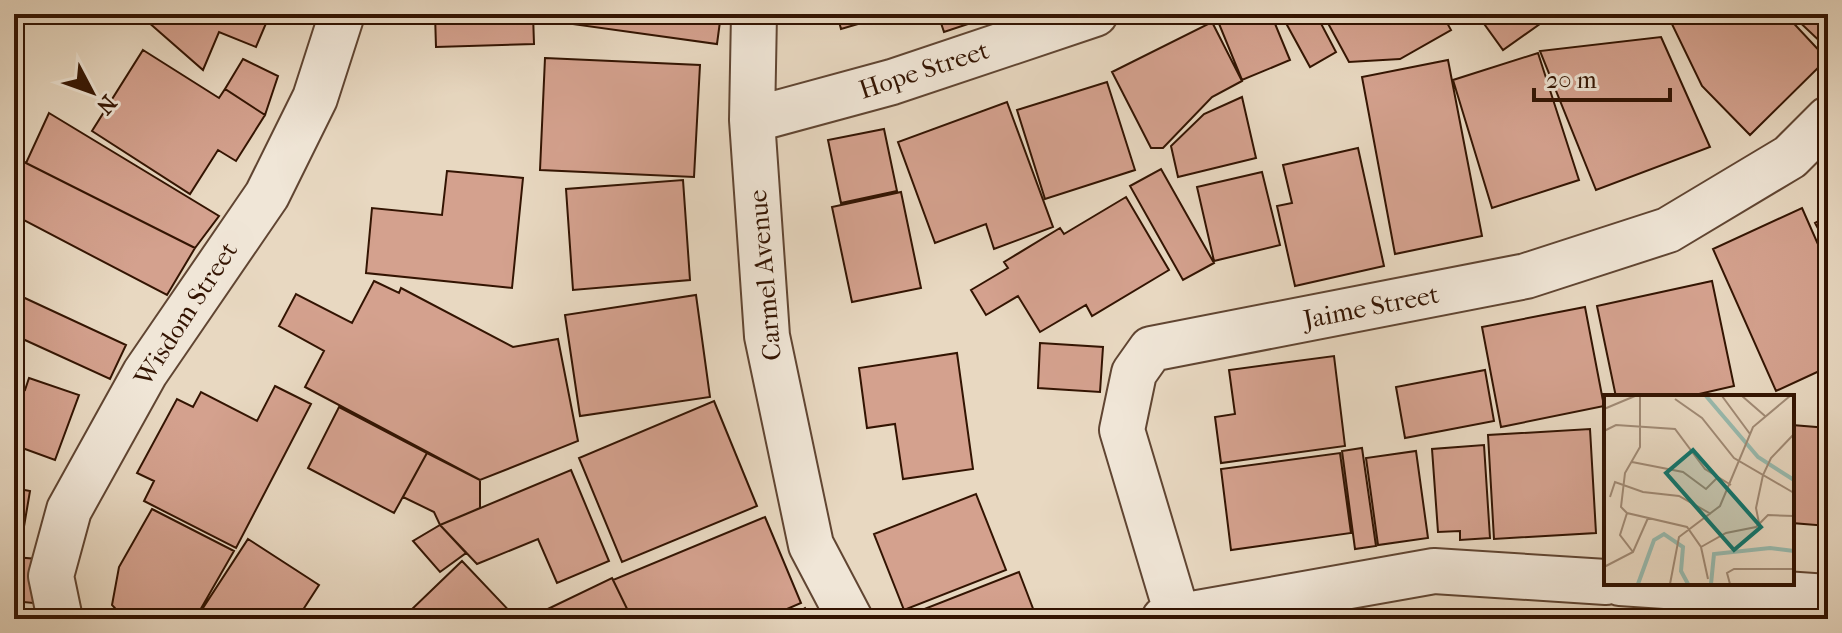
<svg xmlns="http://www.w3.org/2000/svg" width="1842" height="633" font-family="'IM FELL French Canon',serif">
<rect width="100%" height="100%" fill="#e8d8c1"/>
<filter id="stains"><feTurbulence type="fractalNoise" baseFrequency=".0025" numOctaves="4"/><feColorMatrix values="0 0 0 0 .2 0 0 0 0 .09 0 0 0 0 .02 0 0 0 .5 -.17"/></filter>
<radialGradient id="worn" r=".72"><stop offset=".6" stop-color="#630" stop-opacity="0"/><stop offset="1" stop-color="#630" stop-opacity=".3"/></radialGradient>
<!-- building -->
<path fill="#d4a18e" stroke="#331402" stroke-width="2" d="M139 14H270L256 47 219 32 203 70Z
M435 14H533L534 44 436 47Z
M567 14H721L717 44 565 23Z
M837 14H892L841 29Z
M938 14H998L944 32Z
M1215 14H1271L1290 60 1242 80Z
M1281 14H1316L1336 52 1310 67Z
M1323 14H1459L1446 21 1451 30 1400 59 1349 62Z
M1477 14H1554L1503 50Z
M1673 14H1785L1827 59 1750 135 1702 86 1669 18Z
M1791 14H1828V49Z
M1212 22 1242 81 1212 97 1163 148H1151L1112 72Z
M1661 37 1710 147 1596 190 1540 51Z
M143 50 219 98 225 89 265 115 236 161 218 150 190 194 92 131Z
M1538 53 1579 180 1492 208 1453 80Z
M545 58 700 65 694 177 540 170Z
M243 59 278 76 265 115 225 89Z
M1448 60 1482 236 1395 254 1362 77Z
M1107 82 1135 170 1045 199 1017 110Z
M1242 97 1256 158 1178 177 1171 146 1204 114Z
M1007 102 1053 227 994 249 986 224 935 243 898 142Z
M49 113 219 216 195 248 26 163Z
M884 129 897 191 841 203 828 140Z
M1358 148 1384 266 1295 286 1277 206 1292 203 1283 165Z
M18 159 195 248 167 295 14 215V166Z
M1161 169 1214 263 1183 280 1130 186Z
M447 171 523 178 512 288 366 273 372 208 442 215Z
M1262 172 1280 245 1214 261 1197 187Z
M683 180 690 280 573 290 566 189Z
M901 192 921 288 852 302 832 207Z
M1126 197 1169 270 1092 316 1086 305 1040 332 1018 296 986 315 971 290 1008 268 1004 262 1060 228 1064 234Z
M1802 208 1828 267V367L1776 391 1713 249Z
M1828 216V247L1815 223Z
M374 281 399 293 401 288 513 347 558 339 578 441 480 480 305 387 324 351 279 326 296 294 352 323Z
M1712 281 1734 386 1686 397H1616L1597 306Z
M14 293 126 345 110 379 14 335Z
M696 295 710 397 580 416 565 315Z
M1585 307 1604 406 1501 427 1482 327Z
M1040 343 1103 347 1100 392 1038 388Z
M957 353 973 469 903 479 895 424 867 428 859 368Z
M1334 356 1345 446 1221 463 1215 417 1235 414 1229 370Z
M1485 370 1494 421 1405 438 1396 387Z
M29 378 79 395 55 460 14 445V386L25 390Z
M275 386 311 404 236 548 144 501 154 481 137 473 177 399 193 407 201 392 257 421Z
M714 401 757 506 622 562 579 458Z
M339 407 427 453 394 513 308 468Z
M1792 425 1828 428V526L1792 523Z
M1590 429 1596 533 1494 539 1488 435Z
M1484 445 1490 538 1460 540V531L1438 532 1432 449Z
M1362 448 1376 546 1355 549 1342 451Z
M1416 451 1428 538 1378 545 1366 458Z
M427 453 480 480V508L440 525 434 512 403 497Z
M1340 453 1351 533 1231 550 1221 469Z
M571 470 609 561 557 583 538 539 477 564 440 525Z
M14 488 30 491 20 550H14Z
M976 494 1006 570 904 610 874 534Z
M152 509 234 551 195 619H125L112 605 119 567Z
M765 517 801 603 764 619H632L613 580Z
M440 525 466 553 440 572 413 541Z
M248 539 319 585 297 619H220L203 608Z
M14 557 38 559 33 603 14 601Z
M462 561 517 619H417L410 611Z
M1019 572 1037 619H911L909 615Z
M612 578 632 619H527Z
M805 608 812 619H787Z
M1662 608 1693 609V619H1662Z
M1477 610 1558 612 1557 619H1477Z"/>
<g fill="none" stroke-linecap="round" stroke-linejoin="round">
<!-- minor casing -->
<g stroke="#604532" stroke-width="48">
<path id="minor" d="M754 14 752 120 767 336 811 545 850 619
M752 120 892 82 1095 14
M1620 583 1828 597
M1177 614 1122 430 1134 373 1151 349 1526 276 1668 230 1790 157 1828 119
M60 619 51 576 69 510 145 373 267 195 315 98 342 14
M1164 619 1434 571 1606 582"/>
</g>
<!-- minor -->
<use href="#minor" stroke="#f0e6d7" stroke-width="44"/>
</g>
<g text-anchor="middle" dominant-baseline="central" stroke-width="6" stroke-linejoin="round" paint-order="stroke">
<!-- street labels -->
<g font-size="26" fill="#331402" stroke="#f0e6d7">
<text transform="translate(924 70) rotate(-18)">Hope Street</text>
<text transform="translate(765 275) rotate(-95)">Carmel Avenue</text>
<text transform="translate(1371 307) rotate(-11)">Jaime Street</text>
<text transform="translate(186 314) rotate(-57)">Wisdom Street</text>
</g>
</g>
<!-- overview -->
<g transform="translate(1604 395)">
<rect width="190" height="190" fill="#e8d8c1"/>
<path fill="none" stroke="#98baae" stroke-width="4" d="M102 1 154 62 190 85M34 189 50 145 60 139 79 152 77 176 84 189M107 189 110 159 166 153 190 156"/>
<path fill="none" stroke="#a08a75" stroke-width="2" d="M36 1V52L21 78 17 112 23 118 83 132 97 152 104 184M118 1 146 39M138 1 161 21M71 4 98 23 130 63 190 98M0 14 31 1M0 36 12 30 71 34 101 74 127 90M28 67 79 77 102 94 113 83M6 102 11 87 39 97 75 101 107 119M23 118 16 140 29 157M155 128 152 113 159 80 167 63 190 39M97 152 122 138 152 132 164 120 190 121M0 172 29 157 44 123M66 189 75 142 116 111 149 32 186 1M126 189 123 178 130 174H190"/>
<path fill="#0f766e" fill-opacity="0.15" stroke="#0f766e" stroke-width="4" d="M89 55 157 132 130 155 62 78Z"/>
<rect width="190" height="190" fill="none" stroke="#331402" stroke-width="4"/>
</g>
<!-- margin -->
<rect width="1842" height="633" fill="none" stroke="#e8d8c1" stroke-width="48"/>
<rect x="16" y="16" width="1810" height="601" fill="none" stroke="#331402" stroke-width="4"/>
<rect x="24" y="24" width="1794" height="585" fill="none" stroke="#331402" stroke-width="2"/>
<!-- north arrow -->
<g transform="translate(92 92) rotate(131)" stroke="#f0e6d7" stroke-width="6" paint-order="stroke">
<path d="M0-6L14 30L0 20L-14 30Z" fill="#331402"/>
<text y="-12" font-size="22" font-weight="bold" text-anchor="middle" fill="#331402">N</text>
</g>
<!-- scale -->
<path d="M1534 88v12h136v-12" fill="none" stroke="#331402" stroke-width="4"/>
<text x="1546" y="88" font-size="24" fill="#331402" stroke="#f0e6d7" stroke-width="6" paint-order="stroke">20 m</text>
<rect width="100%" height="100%" filter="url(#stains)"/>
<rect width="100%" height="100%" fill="url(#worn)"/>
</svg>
